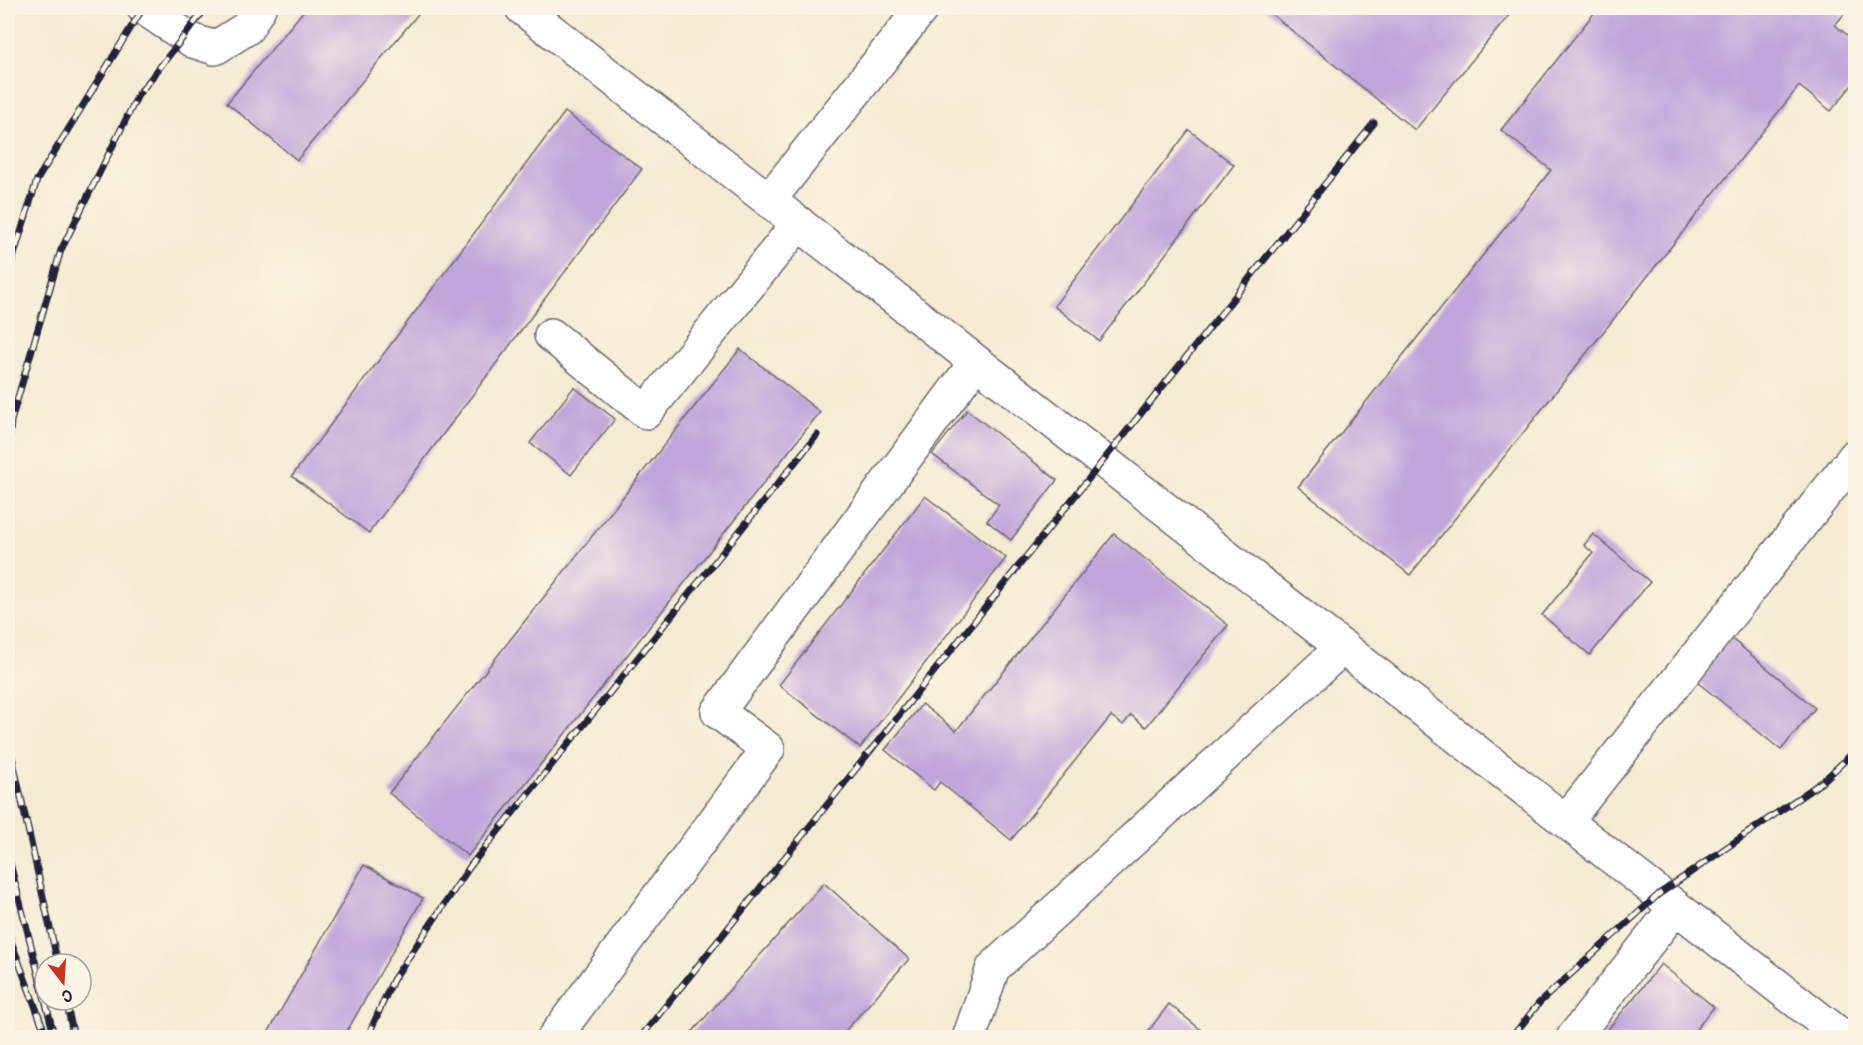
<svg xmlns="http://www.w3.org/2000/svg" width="1863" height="1045" font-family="Pangolin,sans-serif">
<rect width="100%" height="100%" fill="#fcf5e5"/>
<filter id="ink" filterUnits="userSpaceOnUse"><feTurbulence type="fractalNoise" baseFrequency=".0167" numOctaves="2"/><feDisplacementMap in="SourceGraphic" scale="12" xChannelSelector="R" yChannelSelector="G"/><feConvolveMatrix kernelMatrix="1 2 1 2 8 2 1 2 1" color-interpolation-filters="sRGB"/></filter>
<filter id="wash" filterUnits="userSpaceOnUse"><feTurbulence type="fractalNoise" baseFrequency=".008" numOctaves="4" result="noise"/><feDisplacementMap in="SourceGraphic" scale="24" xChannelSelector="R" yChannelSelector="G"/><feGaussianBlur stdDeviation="1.35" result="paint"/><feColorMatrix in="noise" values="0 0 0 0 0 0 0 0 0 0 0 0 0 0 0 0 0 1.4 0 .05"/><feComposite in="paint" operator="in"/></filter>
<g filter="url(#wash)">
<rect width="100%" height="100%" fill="#f4ebd2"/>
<g id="blocks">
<!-- building -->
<path fill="#c0a5da" d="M306 8H423L297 160 227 103Z
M1264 8H1515L1415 130Z
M1598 8H1849L1835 25 1856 42V80L1831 111 1799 86 1410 575 1298 487 1551 170 1501 130Z
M565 112 642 169 369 533 292 476Z
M1189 130 1234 165 1099 341 1054 306Z
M740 349 820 412 468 856 389 793Z
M574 387 615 419 571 475 530 443Z
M967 410 1057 480 1011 540 987 521 999 505 932 454Z
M925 496 1006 558 860 748 779 685Z
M1114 534 1228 625 1146 727 1131 715 1123 725 1111 716 1011 840 940 782 934 790 885 750 922 704 956 731Z
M1593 534 1650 582 1590 655 1542 615 1593 553 1584 545Z
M1726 634 1815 708 1781 750 1691 677Z
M364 865 423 898 343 1038H265Z
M824 883 909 959 839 1038H687Z
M1661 964 1714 1007 1689 1038H1601Z
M1169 1004 1211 1038H1143Z"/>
</g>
</g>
<g filter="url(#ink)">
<use href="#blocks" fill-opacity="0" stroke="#6c6870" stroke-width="1.5"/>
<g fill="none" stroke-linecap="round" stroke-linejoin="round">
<!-- minor casing -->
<g stroke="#6c6870" stroke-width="36">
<path id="minor" d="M144 8 193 41 215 48 247 28 259 8
M522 8 1844 1038
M769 200 922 8
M551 335 646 412 799 223
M1566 821 1856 455
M554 1038 768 749 718 712 976 362
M969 1038 993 968 1343 647
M1573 1038 1676 907"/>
</g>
<!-- minor -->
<use href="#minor" stroke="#fff" stroke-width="33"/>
<!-- rail casing -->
<g stroke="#22223b" stroke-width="7">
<path id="rail" d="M8 274 37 180 143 8
M8 456 11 421 61 250 138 95 206 8
M8 739 58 964
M8 855 45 1000
M8 933 47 1038
M45 1000 54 1035
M66 1000 74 1038
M367 1038 393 980 471 865 817 435
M640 1038 1374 123
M1511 1038 1540 1002 1659 894 1822 782 1856 750"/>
</g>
<!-- rail -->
<use href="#rail" stroke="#fcf5e5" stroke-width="4.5" stroke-dasharray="14" stroke-linecap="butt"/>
</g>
</g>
<!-- margin -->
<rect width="1863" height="1045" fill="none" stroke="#fcf5e5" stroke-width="30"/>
<!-- north arrow -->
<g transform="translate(63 982) rotate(163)"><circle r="28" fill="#fcf5e5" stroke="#a5a1a1" stroke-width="1.5"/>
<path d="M0-4.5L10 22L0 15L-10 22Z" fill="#c8321e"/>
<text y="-9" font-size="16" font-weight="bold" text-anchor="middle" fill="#22223b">С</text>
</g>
</svg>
